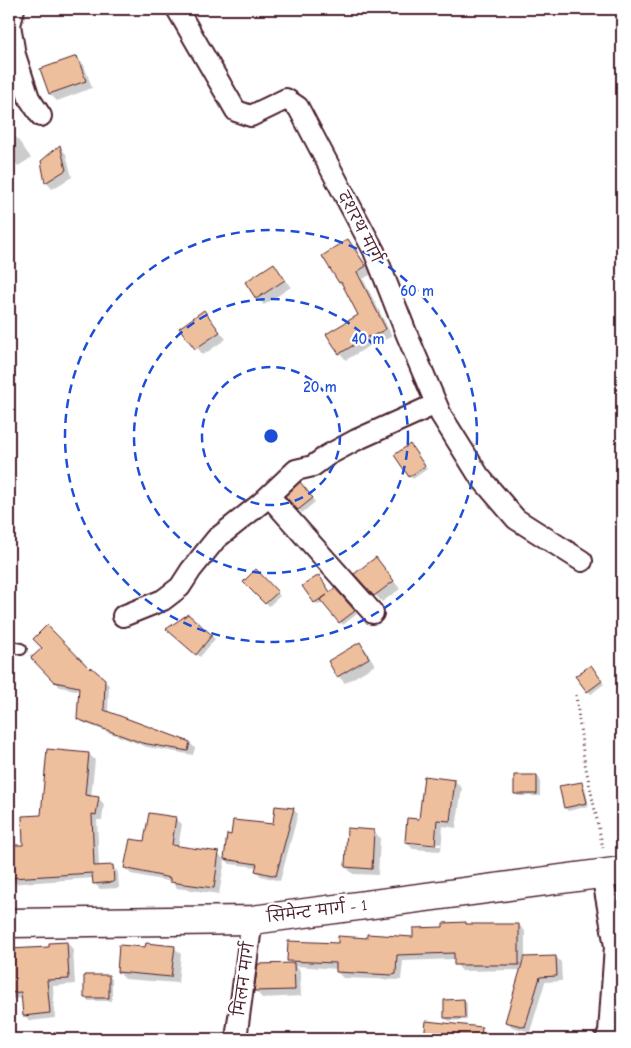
<svg xmlns="http://www.w3.org/2000/svg" width="631" height="1048" font-family="'Comic Neue','Playpen Sans Deva',sans-serif">
<rect width="100%" height="100%" fill="#fff"/>
<filter id="ink" filterUnits="userSpaceOnUse"><feTurbulence type="fractalNoise" baseFrequency=".02" numOctaves="2"/><feDisplacementMap in="SourceGraphic" scale="10" xChannelSelector="R" yChannelSelector="G"/><feConvolveMatrix kernelMatrix="1 2 1 2 8 2 1 2 1" color-interpolation-filters="sRGB"/></filter>
<g filter="url(#ink)">
<!-- shadow -->
<path fill="#0003" fill-rule="evenodd" d="M77 58 84 65 92 88 57 101 50 94 42 70Z
M16 137 31 158 18 166 9 154V142Z
M60 147 66 154 72 177 52 189 46 182Z
M348 241 355 248 372 274 363 279 392 336 377 344 376 342 346 360 340 353 359 315 346 288 340 283 323 257Z
M274 265 280 272 291 287 264 305 257 298Z
M204 312 226 339 203 355 181 328Z
M413 449 427 469 413 479 410 476Z
M303 487 315 502 302 513 287 497Z
M382 565 400 589 382 602 356 574Z
M256 571 280 596 269 606 245 582Z
M322 580 331 593 335 590 357 614 343 625 323 602 318 605 315 602Z
M188 616 215 639 200 657 171 632Z
M359 644 366 650 375 665 345 683 338 676Z
M29 655H36L90 671 109 685 108 713 190 743 195 748 193 755 147 747 84 723 78 718 80 691 60 687Z
M594 670 604 684 591 694 588 691Z
M89 754 95 760 91 797 98 798 104 804 102 820H97L99 867 112 866 118 872 119 888 100 889 94 883V878L9 884V847L25 846 42 816Z
M537 776 540 779V796H518L515 793Z
M455 781 462 788 456 828 443 826 441 851 413 849 406 842 420 820ZM412 841 441 844V846L412 844Z
M582 784 585 787 589 806 568 811 565 808 561 787Z
M293 809 298 814 280 881 261 876 256 871 257 867 230 864 225 859 232 836 274 825Z
M175 818 182 824 178 848 218 854 225 860 219 894 177 888 172 882 131 874 125 868Z
M374 831 380 838 378 875 353 874 346 867Z
M519 925 525 931V959L556 957 561 962 562 981 545 982 530 1032 512 1027 507 1021 522 970 462 971 456 964 455 959 403 961 401 980H399L343 978 337 972V969L296 966 300 971 301 996 262 998 256 991 292 964 288 960 339 944 368 939 414 938Z
M67 943 73 949 75 984 53 986 55 1018 30 1021 24 1015 22 998 9 999V951L51 948Z
M174 947 181 954 178 983 125 979 118 972 147 948Z
M109 976 112 979V1001H88L85 998Z
M463 1000 467 1003V1020L449 1021 445 1018Z"/>
<!-- building -->
<path fill="#eebf9d" stroke="#4a1f2b" d="M77 56 86 81 49 94 40 69Z
M60 145 66 170 45 183 41 161Z
M348 239 366 266 357 272 386 329 369 338V336L339 354 326 334 358 315 341 282 339 283 322 256Z
M274 263 285 280 256 299 245 282Z
M204 310 220 332 195 349 179 328Z
M410 444 425 466 409 477 394 455Z
M300 482 313 498 298 510 285 496Z
M376 557 394 581 374 596 354 574Z
M256 569 278 592 265 604 243 582Z
M319 575 330 592 335 588 355 611 339 623 320 600 327 595 314 603 302 586Z
M188 614 212 635 196 655 166 629Z
M47 625 90 669 91 667 105 679 104 710 190 742 188 751 142 743 77 719 79 687 54 682 31 658 42 648 33 639Z
M360 642 369 658 337 677 328 661Z
M591 665 602 681 587 692 575 676Z
M47 749 89 753 85 795 99 797 96 815 92 814 94 866 113 865 114 882 93 884 92 873 12 878 10 845H23L22 816 41 815Z
M514 775H537V794H514Z
M424 776 455 780 450 821 437 820 435 845 405 842 407 818 419 819Z
M582 782 587 803 564 808 559 786Z
M275 806 294 808 276 876 255 871 257 864 224 859 227 834 231 835 233 820 273 824Z
M149 813 176 817 172 845 219 852 214 888 170 882V878L124 868 130 839 144 841Z
M347 828 374 830 372 869 345 867Z
M466 922V924H519V965H454V953L397 955 396 974 392 975 336 972V963L287 961 288 941 338 943V936L367 938V934L413 937V928L443 927V923Z
M67 942 69 979 47 980 50 1013 23 1016 21 992 9 993V949L49 947V943Z
M146 943 175 946 171 977 117 972 119 945 145 947Z
M556 956 557 976 540 977 525 1027 505 1022 524 957Z
M294 963 295 990 254 991 258 964Z
M84 975H109V998H84Z
M464 999 465 1018H444V1000Z
M426 1021 482 1027 481 1039H424Z"/>
<g fill="none" stroke-linecap="round" stroke-linejoin="round">
<!-- lane casing -->
<g stroke="#4a1f2b" stroke-width="14">
<path id="lane" d="M9 646 21 649"/>
</g>
<!-- street casing -->
<g stroke="#4a1f2b" stroke-width="24">
<path id="street" d="M14 9 10 25 15 55 29 98 41 116
M177 9 236 111 251 116 286 99 298 107 374 251 407 335 441 415 479 476 516 519 582 561
M269 496 373 613
M123 616 163 600 180 587 191 570 216 539 260 504 296 470 313 466 328 455 356 440 436 404
M602 874 615 946 609 1032 606 1039
M236 1039 252 920"/>
</g>
<!-- secondary casing -->
<g stroke="#4a1f2b" stroke-width="31">
<path id="secondary" d="M9 923 252 920 622 871"/>
</g>
<!-- path -->
<path stroke="#4a1f2b" stroke-width="3" stroke-dasharray="1 4" stroke-linecap="butt" d="M576 695 584 759 603 848"/>
<!-- lane -->
<use href="#lane" stroke="#fff" stroke-width="10"/>
<!-- street -->
<use href="#street" stroke="#fff" stroke-width="20"/>
<!-- secondary -->
<use href="#secondary" stroke="#fff" stroke-width="28"/>
</g>
</g>
<!-- distance rings -->
<g fill="none" stroke="#1d4ed8" stroke-width="2.5" stroke-dasharray="9 6">
<circle cx="271" cy="436" r="69"/>
<circle cx="271" cy="436" r="137"/>
<circle cx="271" cy="436" r="206"/>
</g>
<g text-anchor="middle" dominant-baseline="central" stroke-width="4.5" stroke-linejoin="round" paint-order="stroke">
<!-- street labels -->
<g font-size="15" fill="#4a1f2b" stroke="#fff">
<text transform="translate(360 227) rotate(63)">दशरथ मार्ग</text>
<text transform="translate(317 911) rotate(-7)">सिमेन्ट मार्ग - 1</text>
<text transform="translate(244 979) rotate(-82)">मिलन मार्ग</text>
</g>
</g>
<circle cx="271" cy="436" r="8" fill="#1d4ed8" stroke="#fff" stroke-width="2.5"/>
<g font-size="15" text-anchor="middle" font-weight="bold" fill="#1d4ed8" stroke="#fff" stroke-width="4.5" stroke-linejoin="round" paint-order="stroke">
<text x="417" y="296">60 m</text>
<text x="368" y="344">40 m</text>
<text x="320" y="392">20 m</text>
</g>
<!-- margin -->
<rect width="631" height="1048" fill="none" stroke="#fff" stroke-width="30"/>
<rect x="15" y="15" width="601" height="1018" fill="none" stroke="#4a1f2b" stroke-width="2" filter="url(#ink)"/>
</svg>
